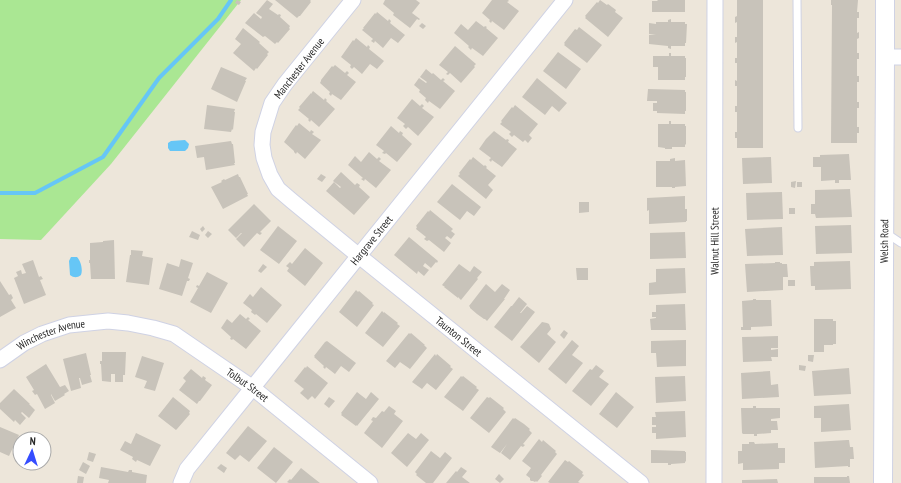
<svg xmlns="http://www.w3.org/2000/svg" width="901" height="483" font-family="'PT Sans Narrow',sans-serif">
<rect width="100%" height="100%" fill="#ede6da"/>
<!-- green -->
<path fill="#aae793" d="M0 0H241L111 164 41 240 0 239Z"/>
<!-- water -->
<path fill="#66c6f6" d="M185 140 189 144 188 148 185 151H170L168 148V143L171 141Z
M71 257H77C81 261 83 270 81 275 77 278 74 278 70 275L69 261Z"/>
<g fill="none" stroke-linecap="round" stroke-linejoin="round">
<!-- stream -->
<path stroke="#66c6f6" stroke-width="4" d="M0 193H35L103 157 159 78 218 19 231 0"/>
</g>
<!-- building -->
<path fill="#c8c3ba" d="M237 0 241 2 239 5 235 3Z
M267 0 273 4 269 9 278 15 279 14 281 15 280 17 290 26 289 28 290 29 278 43 277 42 275 44 265 36 263 37 245 23 254 13 261 19 262 17 256 13Z
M275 0H311L310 1 311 2 300 16H299L297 18Z
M385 0H416L420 3 412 13 420 19 419 20 417 19 410 28 393 15 394 13 383 4Z
M492 0H508L509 1 507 2 519 11 504 30 492 21 491 23 489 21 490 20 482 13Z
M600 0 607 5 608 4 616 10 615 12 623 18 608 37 585 18 586 17 585 16 597 2 598 3Z
M657 0H685V12H652V1H658Z
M737 0H763V148H737V138H735V132H737V112H735V106H737V86H735V80L737 81V63H735V58H737V42L735 43V37H737V22L735 23V17L737 16Z
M831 0H858L857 12H859V18H857V33L859 32V38L857 39V53H859V59H857V76H859V82H857V102H859V108H857V127H859V133H857V143H831L832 5H831Z
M377 12 388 21 389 19 391 21 390 23 405 35 398 43 391 38 383 48 375 41 374 43 371 41 373 39 362 30 364 28H363L375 13 376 14Z
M671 19V22H685V24H687L686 43H685V46H671V49L668 48V46L649 44V35L656 34H649V23L656 24V22H668V20Z
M476 21 484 27 485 26 487 27 486 28 498 38 483 56 472 48 471 50 468 47 469 46 454 33 461 24 468 30Z
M422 23 426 26 423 29 419 26Z
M579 27 602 45 587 63 564 45 565 44 564 43 575 29 577 30Z
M243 28 260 42 259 43 269 52 267 54 268 55 257 69 256 68 254 71 233 53 241 44 235 39Z
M356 38 367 47 368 45 370 47 369 49 384 61 377 69 370 64 362 74 354 67 352 69 350 67 351 65 341 57 353 40 354 41Z
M455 46 476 64 474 66 475 67 461 83 450 73 448 75 446 74 448 72 439 65Z
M558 52 581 69 566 89 543 71Z
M669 53H671V56H685V58H686V77H685V80H658V67H653V56H669Z
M335 65 345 73 347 71 349 73 347 75 356 82 341 100 332 94 331 96 329 94 330 92 320 83 321 81V80L332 66 333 67Z
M221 67 247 78 245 81H246L237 102 211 89Z
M426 69 432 74 433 73 441 80 443 78 445 80 443 81 455 91 440 109 429 101 428 103 425 100 426 98 419 92 420 90 414 85 419 78 426 83 427 82 420 77Z
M537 78 567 103 559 112 552 106 545 115 522 97Z
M648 89 685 90V92H686V111H685V114L657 113V111H653V103H657V101H647Z
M313 91 324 100 325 98 327 100 326 101 335 109 319 127 311 120 310 122 308 120 309 119 298 110 300 108 299 107 311 93V94Z
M412 99 420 106 422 104 424 106 422 108 434 117 418 136 408 127 406 129 403 126 405 124 397 118Z
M207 105 235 109 234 112H235L233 130 232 129 231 132 204 129Z
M515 105 538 124 529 135 532 138 528 143 525 140 523 142 514 135 512 137 509 134 511 132 500 124 502 122 501 121 512 107 513 108Z
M669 121H671V124H685V126H686V145L685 144V147H672V149H665V148L658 147V124H669Z
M299 123 310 132 311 130 314 132 312 134 321 140 305 159 297 152 296 154 294 152V151L284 142 291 132 296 125 297 126Z
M391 126 399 133 400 131 403 133 402 135 412 144 397 162 386 153 385 154 382 153 384 151 376 145Z
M494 131 506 140 507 139 509 140 508 142 517 149 502 167 492 160 491 162 489 160 491 158 479 149 486 139Z
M231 141 232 144H233L235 163H234L235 165 206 170 204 157 197 158 195 146Z
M369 152 377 159 379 157 381 159 379 161 391 170 376 188 365 179 364 181 361 179 363 178 348 165 355 156 361 162Z
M849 154 851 180H839V183H835V180L821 181V167H813V157H820V155Z
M473 157 484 166 485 165 487 167 486 168 496 176 488 185 493 190 486 199 458 176 460 174 459 173 470 159 471 160Z
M771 157 772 183 743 184 742 158Z
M675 158V161L685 160 686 186 675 187V188H672V187H656V161H670V159Z
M341 172 355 185 357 183 360 185 359 187 370 197 354 215 326 191 334 182 340 188 341 187 333 181Z
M238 174 239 177H240L248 194H247L248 196 223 209 211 187 222 182 221 181 224 179 225 180Z
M321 174 326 177 322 182 317 179Z
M796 181 795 188 791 187V182Z
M797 182H802V187H797Z
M452 184 481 207 474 216 467 211 460 220 437 202Z
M850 189 852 217 816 218 815 214H811V204H815V190Z
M782 192 783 219 747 220 746 193Z
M685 196V209H687V221H686V222L649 224V210L647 211V198Z
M579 202H589V212L579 213Z
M254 204 271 221 260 232 262 233 260 235 257 233 244 247 236 239 242 233H241L236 238 228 230Z
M789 208H795V214H789Z
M430 210 453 229 451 231 455 234 451 239 447 236 445 238 451 243 444 252 429 240 427 241 424 239 426 237 416 229 417 227 416 226 428 211 429 212Z
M851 225 852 253 816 254 815 226Z
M203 226 205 229 202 232 200 229Z
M278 226 297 241 279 264 260 250Z
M782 227 783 255 747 256 745 229Z
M192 231 200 235 198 240 189 237Z
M208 231 212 234 208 238 205 235Z
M685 232 686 258 650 259V233Z
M409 237 438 261 437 263 436 262 431 268 425 263 423 266 429 270 424 276 418 271 417 274 394 255Z
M114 240 115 279H91L90 263H89V260H90V243L103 242V241Z
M305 248 323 263 305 286 287 271 289 268 286 266 290 262 292 264Z
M131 250 143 251 142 256 153 258 149 285 126 282 130 255H131Z
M181 259 193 263 188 278 190 279 189 281H187L182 296 159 289 167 263 179 267Z
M33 260 39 277 41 276 43 279 40 280 46 295 24 304 14 278 18 276 16 272 21 270 22 274 26 273 22 264Z
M850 261 851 289 815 290V286H811L810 266H814V262Z
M775 262H780V263H782V264H787L788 277H783V290L747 292 745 264 775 263Z
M263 264 267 267 261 273 258 271Z
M459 264 470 272 474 266 482 272 477 278 478 279 461 300 458 297V298L444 287H445L442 285Z
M576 268H588V280H577Z
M685 268 686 293 649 295V283L656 282V269Z
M207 272 228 283 211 313 190 302 198 288 196 287 197 285 199 286Z
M788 280H795V286H788Z
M0 281 9 295 11 294 13 298 11 300 16 308 0 317Z
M486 284 495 292 502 284 510 290 504 299H505L487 321 485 319H484L477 314 470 308V307L469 306Z
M261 287 282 305 267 323 256 314 255 315 251 312 252 310 243 303 250 294 253 297Z
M356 290 358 292 359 291 373 303 372 304 374 305 357 327 339 312Z
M519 297 527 304 520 313H521L527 306 535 312 512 341 494 327 511 306H512Z
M753 299H756V300H771L772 326 751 327V330H741V327H743L742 301 753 300Z
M685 304 686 330H651L650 319 656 318V317H652V312H656V305Z
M382 311 384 313V312L398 323 397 324 400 326 383 347 365 333Z
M240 314 246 319 248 317 250 319 248 320 261 331 246 349 233 339 232 340 230 339 231 337 221 328 227 319 232 323Z
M814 319H833V321H836V344H833V345H824V352H814Z
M542 322 547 323 549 324 551 329 547 334 556 342 539 363 520 347Z
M564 330 568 333 564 339 560 335Z
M409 333 410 334 411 333 425 345H424L427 348 410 369 400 362 395 368 386 361Z
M778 336V348H771V350L778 349V357H771L772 361 743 362 742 337Z
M572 340 579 346 572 355 583 363 566 384 548 369Z
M686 340V366L657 367 656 353H651V341Z
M327 341 356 363 349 372 341 366 335 374 326 367 325 369 323 367 324 366 314 357 315 356H314L325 342Z
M102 352H126L125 375H123V382H115V374H111V382L102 381 101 364H100V361H102Z
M86 353 91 375H90L92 382 82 385 80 378H79L81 388 71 391 63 359Z
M435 354 436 356 437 354 451 366 450 367 453 369 436 390 427 383 422 389 412 382Z
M808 355H814L813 362 808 361Z
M142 356 164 363 155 391 144 388 147 381 135 377Z
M46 364 60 387 65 385 69 391 64 394 65 395 55 401 51 394V395L55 403 45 409 37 394 35 395 32 391 34 390 26 377Z
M596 365 604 371 599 377 609 384 591 406 572 391 590 369 592 370Z
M799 365 806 366 805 371 799 370Z
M307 366 328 383 315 399 312 396 308 400 300 393 304 389 294 381 305 367 306 368Z
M849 368 851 394 814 396 812 371Z
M191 369 202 378 203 376 206 378 205 380 212 385 200 401H199L197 404 179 390 186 381 183 378Z
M770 371 771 385 778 384 779 397 742 399 741 373Z
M461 376 462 377 463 376 477 387 476 388 479 390 463 411 444 397Z
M685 376 686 401 656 403 655 377Z
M14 389 30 404H29L35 410 29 418 22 412 21 413 26 418 20 425 15 420 14 422 0 409V403Z
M357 392 366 399 371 392 379 399 357 426 356 425V426L341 415 342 414 341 413Z
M616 392 634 407 617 428 599 414Z
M173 397 190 411 189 413 190 414 177 429 176 430 158 416Z
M329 397 335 401 329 408 324 404Z
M487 397 489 398 490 397 504 408 503 409 506 412 489 433 470 418Z
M849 404 851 430 821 432V418H814V406Z
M389 406 396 411 394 414 403 421 382 448 364 433 373 421 371 420 373 417 376 418 382 411 384 412Z
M753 406H756V408H780V418L771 419V421H777L778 430H771V433L757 434V436H754V434H743L742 433 741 408H753Z
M685 411 686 437 656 439V433H652V427H656V425H652V417H656L655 412Z
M513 418 514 419 515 418 524 424 530 429 529 430 532 433 523 444 525 445 523 447 521 446 510 460 501 453 507 444 500 453 491 447Z
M248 426 267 441 249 462 240 455 235 460 226 453Z
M0 427 19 435 9 456 0 452Z
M136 433 161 445 150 466 137 460 136 462 132 459 133 457 120 450 125 441 131 444Z
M408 433 416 439 421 433 429 440 407 467 391 453Z
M539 439 542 442 543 440 556 451 555 452 557 454 541 475 542 476 537 482 536 481 535 482 533 481H531L530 480V478L526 475 531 468 522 461Z
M847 440H849L850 447H853L854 459H850V467H848V466L815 468 814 442Z
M749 442H754L755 444 778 443V448H785V463H779V469L743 470V463L738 464V451H742V444H749Z
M274 447 293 462 276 483 257 468Z
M651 450 685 451V452H686V462L685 461V463L671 464V465H668V463H651Z
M431 451 440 458 445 452 452 458 433 483H426L416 475 417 474 415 472Z
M89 452 96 454 93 462 87 460Z
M565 460 568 462 569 461 583 472 582 474 584 475 578 482 580 483H550L548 482Z
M83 462 90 466 86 474 79 470Z
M221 464 227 468 224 473 217 468Z
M101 467 128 472 129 470H132V472L147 475 146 483H108L109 480 99 478Z
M461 467 467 471 462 477 470 483H446L456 471 457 472Z
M301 468 311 476 320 483H289L287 482 290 479 291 480Z
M499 474 504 479 500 483 495 479Z
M78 476 84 477 83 483H77Z
M847 476H849L850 483H814V477H847Z
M777 479 778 483H742V480H744Z"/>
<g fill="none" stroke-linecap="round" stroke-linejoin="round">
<!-- service casing -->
<g stroke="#cfd2e4" stroke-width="9">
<path id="service" d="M797 0 798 128
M886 233 901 243"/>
</g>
<!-- minor casing -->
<g stroke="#cfd2e4" stroke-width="17">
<g id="minor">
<path id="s1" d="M353 0 285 84 272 103 263 132 262 145 264 158 270 175 278 189 292 201 359 256 641 483"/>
<path d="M885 57H901"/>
<path id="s2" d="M0 360 24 343 42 334 69 325 108 321 128 323 153 328 174 334 253 388 370 483"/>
<path id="s3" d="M181 483 187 469 565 0"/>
<path id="s4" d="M714 483 715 0"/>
</g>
</g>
<!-- tertiary casing -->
<g stroke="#cfd2e4" stroke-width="20">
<g id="tertiary">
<path id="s5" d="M883 483 885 57V0"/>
</g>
</g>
<!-- service -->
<use href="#service" stroke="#fff" stroke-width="7"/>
<!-- minor -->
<use href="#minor" stroke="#fff" stroke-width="15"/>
<!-- tertiary -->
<use href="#tertiary" stroke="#fff" stroke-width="18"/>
</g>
<g text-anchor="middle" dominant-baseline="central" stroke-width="3.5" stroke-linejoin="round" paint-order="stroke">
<!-- street labels -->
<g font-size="11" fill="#292929" stroke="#fff">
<text transform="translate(299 68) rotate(-52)">Manchester Avenue</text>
<text stroke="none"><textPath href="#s3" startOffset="309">Hargrave Street</textPath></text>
<text stroke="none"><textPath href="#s5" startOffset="242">Welsh Road</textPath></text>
<text stroke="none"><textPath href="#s4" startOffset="242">Walnut Hill Street</textPath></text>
<text stroke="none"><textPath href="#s2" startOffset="58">Winchester Avenue</textPath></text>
<text stroke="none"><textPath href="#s1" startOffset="455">Taunton Street</textPath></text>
<text stroke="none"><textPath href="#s2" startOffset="274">Tolbut Street</textPath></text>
</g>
</g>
<!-- north arrow -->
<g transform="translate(32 451) rotate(4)"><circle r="19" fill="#ffffff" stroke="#a9a9a9"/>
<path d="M0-3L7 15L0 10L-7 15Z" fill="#354dff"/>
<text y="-6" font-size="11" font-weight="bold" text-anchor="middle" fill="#292929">N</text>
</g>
</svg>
